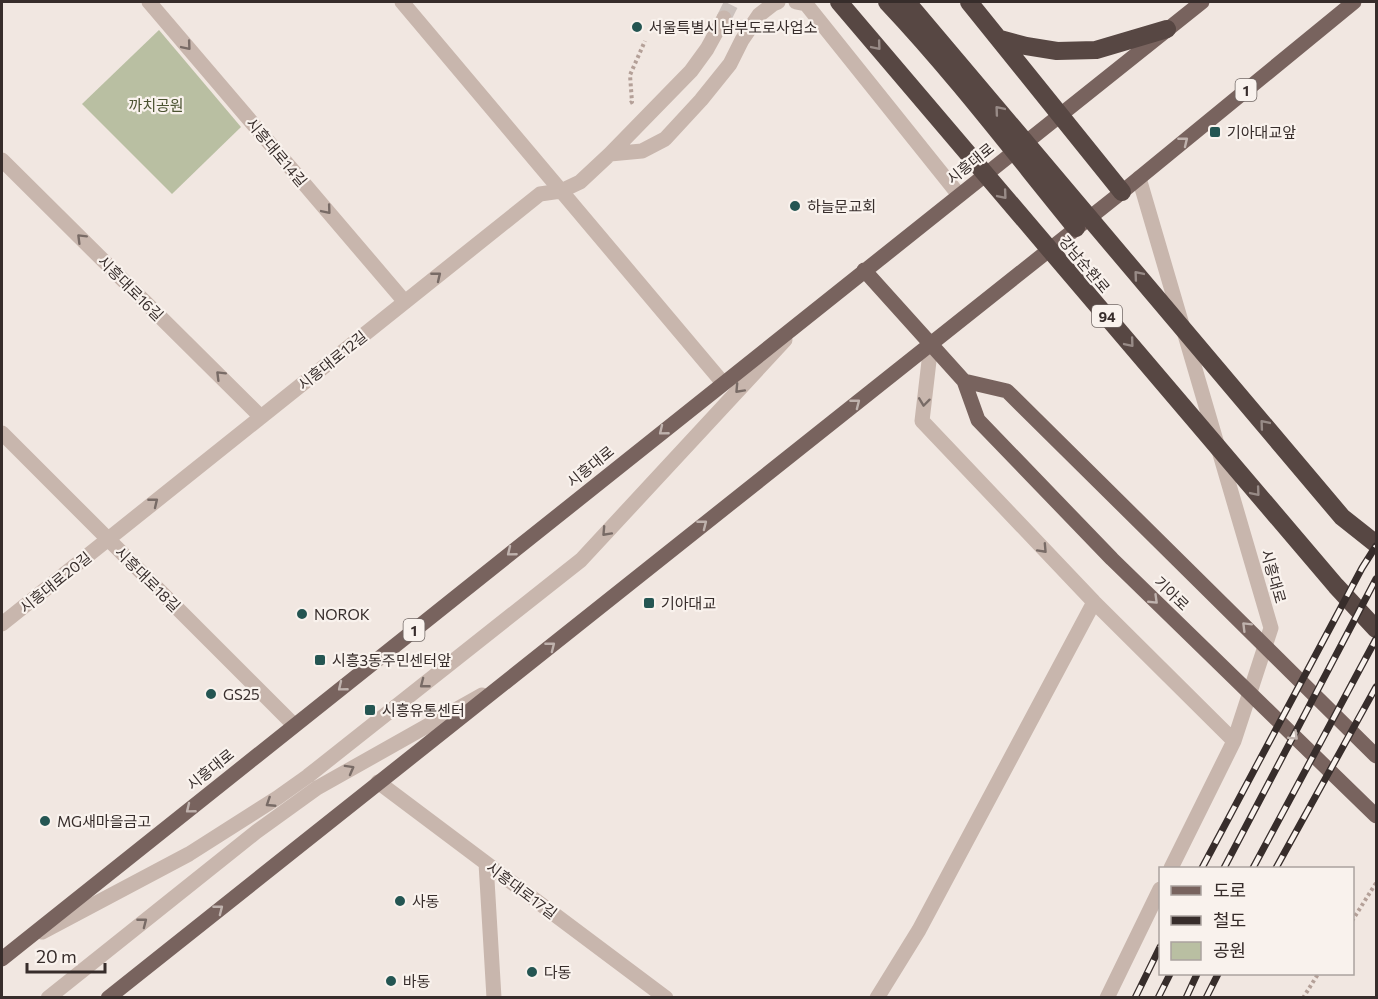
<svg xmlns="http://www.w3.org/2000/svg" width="1378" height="999" font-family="Commissioner,'Noto Sans KR',sans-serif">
<rect width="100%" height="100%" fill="#f1e7e1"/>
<!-- green -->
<path fill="#b9bfa2" d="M159 30 241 127 172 194 82 104Z"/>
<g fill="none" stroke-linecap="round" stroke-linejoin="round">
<!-- minor-tunnel -->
<path stroke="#ccc2bd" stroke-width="15" stroke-dasharray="15 8" stroke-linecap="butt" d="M724 18 732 2"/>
<!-- path -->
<path stroke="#b4a098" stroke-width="4" stroke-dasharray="3 3" stroke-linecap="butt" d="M630 103 632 102 630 75 645 41
M1352 921 1376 883
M1303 998 1318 974"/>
<!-- minor -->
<path stroke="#c8b6ad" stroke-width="15" d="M149 2 405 302
M402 2 723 383
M796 2 806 4 959 195
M610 154 642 151 665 139 701 100 730 64 742 40 759 15 773 4 778 2
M2 160 261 417
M1139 178 1271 628 1234 741 1171 868
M931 344 922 421 1094 602 1234 741
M2 433 294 725
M2 624 540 194 561 191 580 182 610 154 691 71 707 49 724 18
M378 782 666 998
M486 863 494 998
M42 932 189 854 277 798 308 776 581 560 785 340
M48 998 256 832 317 788 482 695
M877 998 919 930 1094 602
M1107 998 1160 889"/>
<!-- major -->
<path stroke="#78635e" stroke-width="15" d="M864 270 964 381 978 420 1112 559 1376 816
M964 381 1007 391 1376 756
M2 959 1202 2
M108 998 1122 192 1354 2"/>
<!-- highway -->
<path stroke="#574743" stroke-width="18" d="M839 2 1336 586 1376 629
M887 2C954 73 1014 152 1076 228
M907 2 1342 517 1376 544
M969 2 1122 192
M1000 39 1026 46 1057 51 1096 50 1167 29"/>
<!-- rail casing -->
<g stroke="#372d2b" stroke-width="7">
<path id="rail" d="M1202 868 1362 568 1376 546
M1224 868 1376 579
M1253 868 1376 639
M1276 868 1376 687
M1135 998 1160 947
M1158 998 1170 974
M1186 998 1197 974
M1206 998 1218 974"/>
</g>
<!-- rail -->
<use href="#rail" stroke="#f9f2ed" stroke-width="4.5" stroke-dasharray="14" stroke-linecap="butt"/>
</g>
<!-- one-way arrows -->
<defs><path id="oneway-chevron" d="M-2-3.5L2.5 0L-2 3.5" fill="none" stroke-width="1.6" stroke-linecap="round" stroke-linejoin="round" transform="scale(1.5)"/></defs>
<g stroke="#786b66">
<use href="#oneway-chevron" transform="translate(187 46) rotate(50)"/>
<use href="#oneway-chevron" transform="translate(327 210) rotate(50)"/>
<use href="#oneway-chevron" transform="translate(81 238) rotate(-135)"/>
<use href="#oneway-chevron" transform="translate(437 276) rotate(-39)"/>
<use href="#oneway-chevron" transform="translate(220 375) rotate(-135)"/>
<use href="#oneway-chevron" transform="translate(739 389) rotate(133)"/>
<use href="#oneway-chevron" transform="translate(924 402) rotate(97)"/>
<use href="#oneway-chevron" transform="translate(154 502) rotate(-39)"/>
<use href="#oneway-chevron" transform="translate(606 532) rotate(133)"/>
<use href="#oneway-chevron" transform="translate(1043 549) rotate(47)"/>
<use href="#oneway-chevron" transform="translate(424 684) rotate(142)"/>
<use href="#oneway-chevron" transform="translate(350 769) rotate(-29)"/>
<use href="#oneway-chevron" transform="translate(270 803) rotate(147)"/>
<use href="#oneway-chevron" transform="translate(143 922) rotate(-38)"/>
</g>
<g stroke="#988b87">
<use href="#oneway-chevron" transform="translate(877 46) rotate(50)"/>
<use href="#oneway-chevron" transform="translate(999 110) rotate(-130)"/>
<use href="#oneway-chevron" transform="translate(1003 195) rotate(50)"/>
<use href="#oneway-chevron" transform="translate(1138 275) rotate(-130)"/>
<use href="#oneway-chevron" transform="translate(1130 343) rotate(50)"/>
<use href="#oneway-chevron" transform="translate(1264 424) rotate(-130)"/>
<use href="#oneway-chevron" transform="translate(1256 492) rotate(50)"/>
</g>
<g stroke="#bfb2ad">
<use href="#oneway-chevron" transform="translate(1184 141) rotate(-39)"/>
<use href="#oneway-chevron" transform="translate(856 403) rotate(-38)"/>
<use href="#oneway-chevron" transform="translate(663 431) rotate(141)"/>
<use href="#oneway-chevron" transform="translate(703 524) rotate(-38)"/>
<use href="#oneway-chevron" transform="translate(511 552) rotate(141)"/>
<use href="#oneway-chevron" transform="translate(1154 600) rotate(44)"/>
<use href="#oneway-chevron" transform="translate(1246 626) rotate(-135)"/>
<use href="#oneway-chevron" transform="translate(551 646) rotate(-38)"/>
<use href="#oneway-chevron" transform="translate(342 687) rotate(141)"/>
<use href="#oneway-chevron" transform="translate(1294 736) rotate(44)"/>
<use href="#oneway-chevron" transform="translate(190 809) rotate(141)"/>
<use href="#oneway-chevron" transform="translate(219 909) rotate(-38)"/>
</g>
<!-- markers -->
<g fill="#245552" stroke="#f9f2ed" stroke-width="2">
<circle cx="637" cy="27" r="6"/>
<rect x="1209" y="126" width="12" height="12" rx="3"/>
<circle cx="795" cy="206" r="6"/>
<rect x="643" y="597" width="12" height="12" rx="3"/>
<circle cx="302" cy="614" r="6"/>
<rect x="314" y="654" width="12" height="12" rx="3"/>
<circle cx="211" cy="694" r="6"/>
<rect x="364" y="704" width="12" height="12" rx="3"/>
<circle cx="45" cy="821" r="6"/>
<circle cx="400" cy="901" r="6"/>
<circle cx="532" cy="972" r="6"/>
<circle cx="391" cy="981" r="6"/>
</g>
<g text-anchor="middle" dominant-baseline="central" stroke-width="4.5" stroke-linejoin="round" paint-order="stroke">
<!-- shield labels -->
<g fill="#f9f2ed" stroke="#716865" stroke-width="1.5">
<rect x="1235.5" y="79" width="21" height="22" rx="4.5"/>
<rect x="1092" y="305" width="30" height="22" rx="4.5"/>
<rect x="403.5" y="619" width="21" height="22" rx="4.5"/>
</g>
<g font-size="14" font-weight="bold" fill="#372d2b">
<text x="1246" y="90">1</text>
<text x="1107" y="316">94</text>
<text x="414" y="630">1</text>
</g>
<!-- poi labels -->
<g font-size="15" fill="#372d2b" stroke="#f9f2ed" text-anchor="start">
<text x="649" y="27">서울특별시 남부도로사업소</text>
<text x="1227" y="132">기아대교앞</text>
<text x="807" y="206">하늘문교회</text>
<text x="661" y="603">기아대교</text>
<text x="314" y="614">NOROK</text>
<text x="332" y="660">시흥3동주민센터앞</text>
<text x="223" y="694">GS25</text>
<text x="382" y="710">시흥유통센터</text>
<text x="57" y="821">MG새마을금고</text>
<text x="412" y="901">사동</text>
<text x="544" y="972">다동</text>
<text x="403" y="981">바동</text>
</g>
<!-- park labels -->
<g font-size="15" fill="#4b5331" stroke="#f9f2ed">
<text x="156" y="105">까치공원</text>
</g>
<!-- street labels -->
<g font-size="15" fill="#372d2b" stroke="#f9f2ed">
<text transform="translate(277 152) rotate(50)">시흥대로14길</text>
<text transform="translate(970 163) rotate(-39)">시흥대로</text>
<text transform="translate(1085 264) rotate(50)">강남순환로</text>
<text transform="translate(131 288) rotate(45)">시흥대로16길</text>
<text transform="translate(332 360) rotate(-39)">시흥대로12길</text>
<text transform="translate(590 466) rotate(-39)">시흥대로</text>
<text transform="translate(1274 576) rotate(74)">시흥대로</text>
<text transform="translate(148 579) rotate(45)">시흥대로18길</text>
<text transform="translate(55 582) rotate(-39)">시흥대로20길</text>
<text transform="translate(1172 593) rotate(44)">기아로</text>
<text transform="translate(210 769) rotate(-39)">시흥대로</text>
<text transform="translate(522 890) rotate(37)">시흥대로17길</text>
</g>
</g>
<!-- border -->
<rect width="1378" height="999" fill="none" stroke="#372d2b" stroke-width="6"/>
<!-- legend -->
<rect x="1159" y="867" width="195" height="108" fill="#f9f2ed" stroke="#aba39f" stroke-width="1.5"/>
<rect x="1171" y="886" width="30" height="9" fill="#78635e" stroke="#aba39f" stroke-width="1.5"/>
<text x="1213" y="897" font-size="18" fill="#372d2b">도로</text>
<rect x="1171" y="916" width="30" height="9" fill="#372d2b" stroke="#aba39f" stroke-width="1.5"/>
<text x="1213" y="927" font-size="18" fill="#372d2b">철도</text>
<rect x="1171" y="942" width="30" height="18" fill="#b9bfa2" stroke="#aba39f" stroke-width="1.5"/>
<text x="1213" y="957" font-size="18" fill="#372d2b">공원</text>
<!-- scale -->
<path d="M27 963v9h78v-9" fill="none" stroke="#372d2b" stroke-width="3"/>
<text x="36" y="963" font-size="18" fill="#372d2b" stroke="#f9f2ed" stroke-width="4.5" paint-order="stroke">20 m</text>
</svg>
